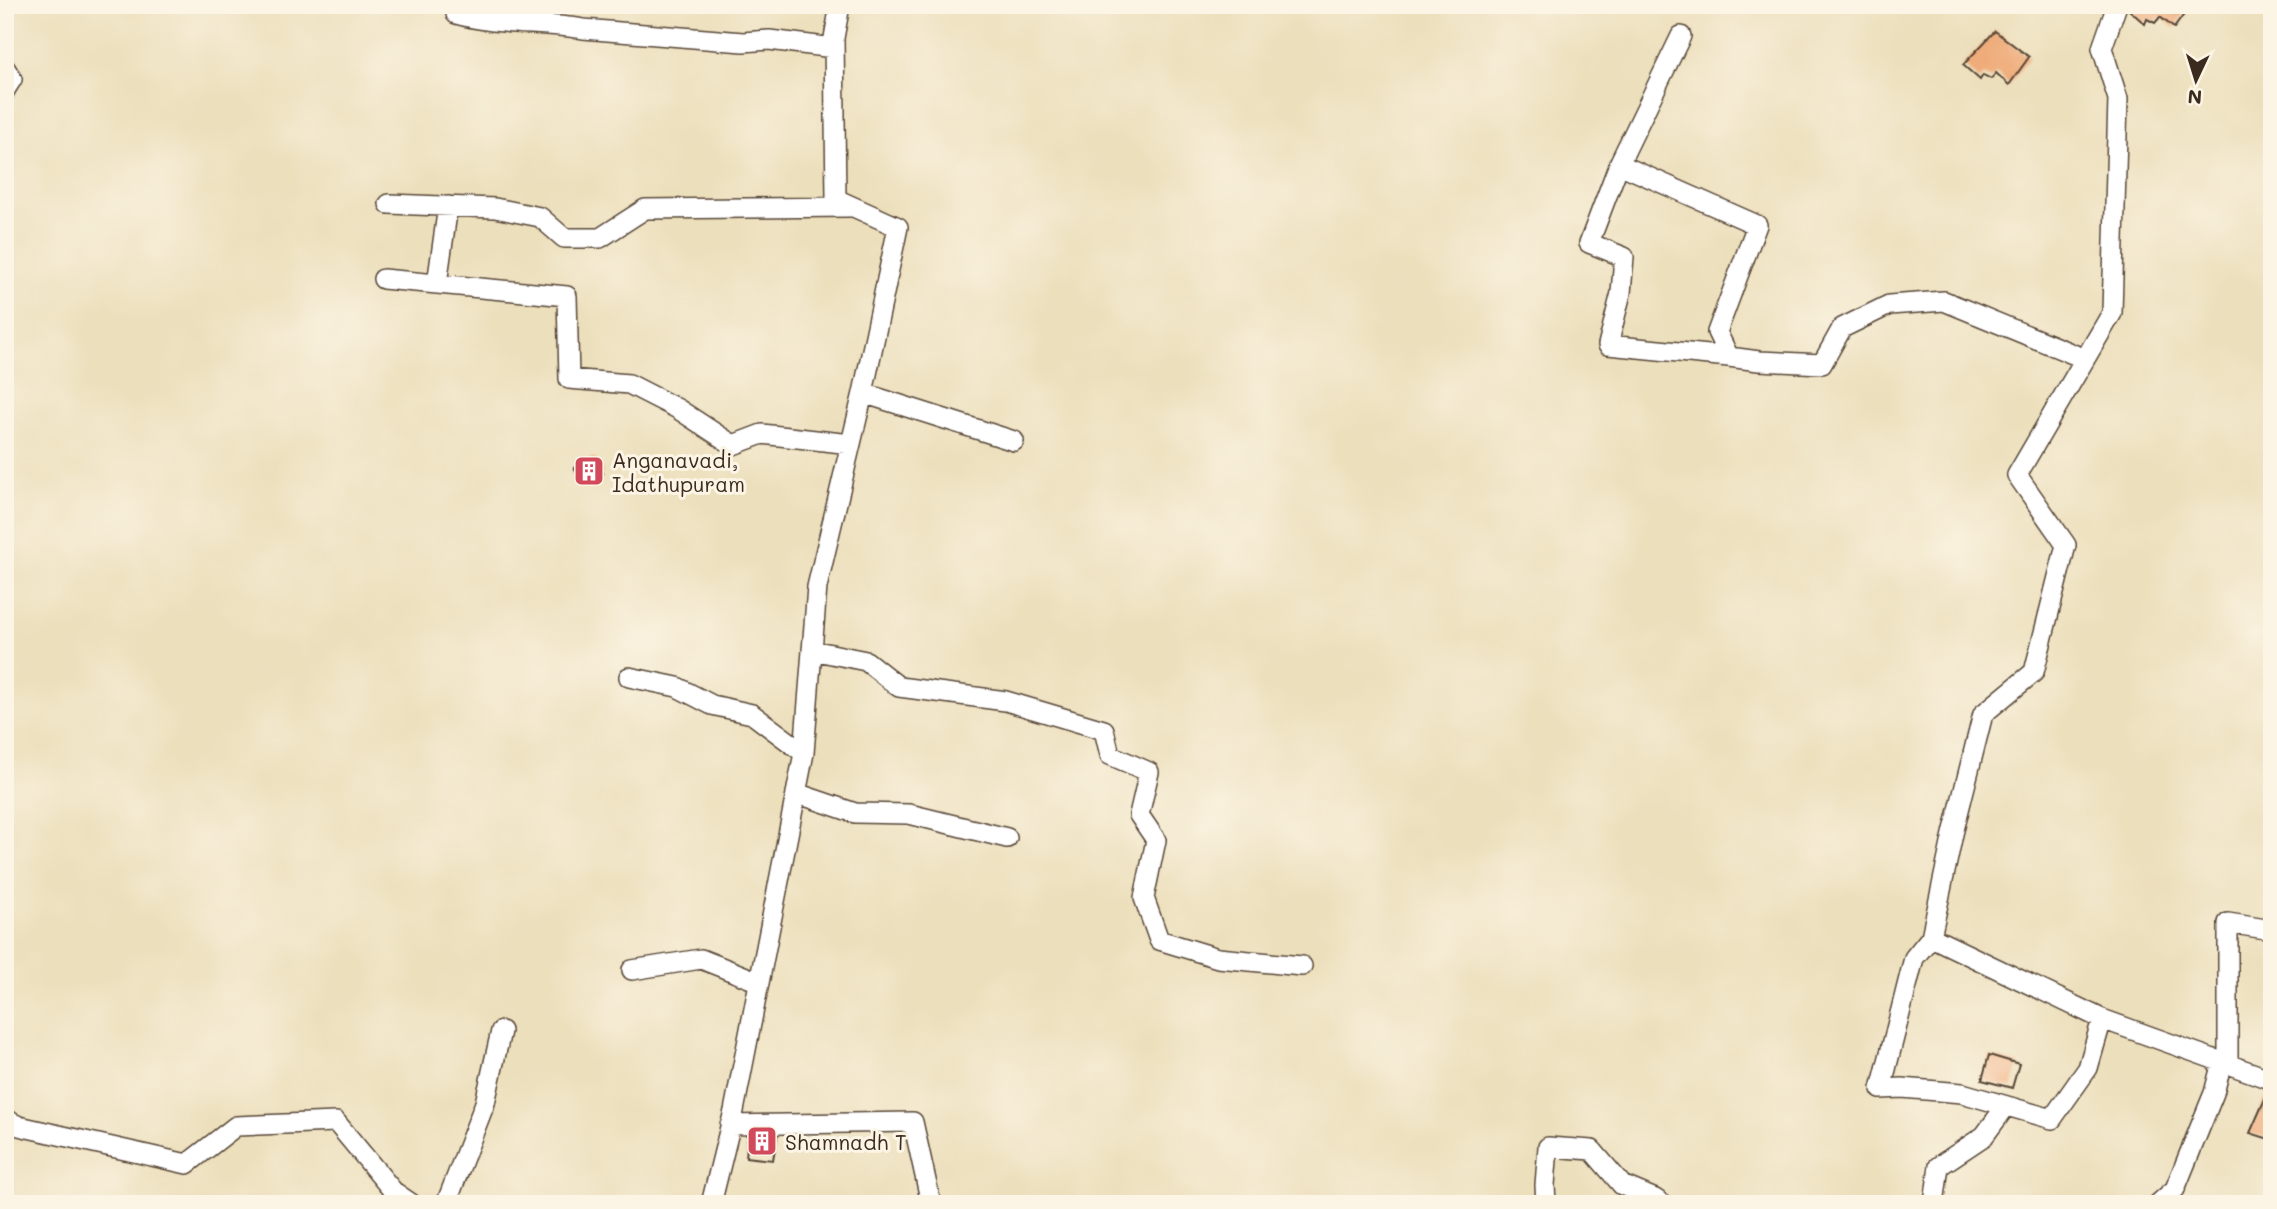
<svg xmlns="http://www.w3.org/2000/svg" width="2277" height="1209" font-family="Mali,sans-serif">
<rect width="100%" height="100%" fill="#fcf5e5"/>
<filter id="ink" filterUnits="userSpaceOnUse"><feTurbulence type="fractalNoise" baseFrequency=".0143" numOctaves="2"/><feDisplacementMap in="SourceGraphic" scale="14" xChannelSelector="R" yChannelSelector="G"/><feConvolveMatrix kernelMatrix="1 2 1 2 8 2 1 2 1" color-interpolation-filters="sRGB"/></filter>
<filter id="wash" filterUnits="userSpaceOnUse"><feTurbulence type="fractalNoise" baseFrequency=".00686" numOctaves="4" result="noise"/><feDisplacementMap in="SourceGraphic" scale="28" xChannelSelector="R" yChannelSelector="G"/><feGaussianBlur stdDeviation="1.57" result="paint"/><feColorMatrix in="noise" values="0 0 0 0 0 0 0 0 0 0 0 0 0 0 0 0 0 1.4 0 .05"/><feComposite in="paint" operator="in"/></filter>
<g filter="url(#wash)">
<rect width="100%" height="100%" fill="#ecdfbc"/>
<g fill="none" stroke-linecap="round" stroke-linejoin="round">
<!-- stream -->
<path stroke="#4fbdc5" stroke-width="5" d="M5 50 17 72
M5 105 13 94"/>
</g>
<g id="blocks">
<!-- building -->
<path fill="#efab79" d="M2129 5H2191L2174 28 2160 17 2155 23 2147 19 2145 24 2128 9Z
M1995 31 2029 57 2009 85 1996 73 1991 79 1983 75 1980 80 1963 65Z
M594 457 603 473 583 484 574 468Z
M1989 1055 2019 1064 2012 1088 1982 1080Z
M2268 1092H2272V1140L2250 1133Z
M777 1136 773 1160 746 1157 748 1137Z"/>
</g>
</g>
<g filter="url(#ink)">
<use href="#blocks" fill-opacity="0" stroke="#564536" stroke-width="2"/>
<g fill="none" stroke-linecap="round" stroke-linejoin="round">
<!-- street casing -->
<g stroke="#564536" stroke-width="22">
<path id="street" d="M457 5 456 14C497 26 541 22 583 29L743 42 769 40 834 48
M2117 5 2102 48 2118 99 2112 313 2017 475 2066 545 2034 672 1983 714 1953 834 1931 937 2102 1019 2272 1080
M1681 36 1619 164 1757 225 1717 332 1729 357 1759 361 1822 364 1842 328 1889 305 1944 301 2085 359
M5 68 12 79 5 90
M1619 164 1589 243 1624 257 1621 293 1608 345 1729 357
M389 204 495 208 540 217 564 238H600L645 209 849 207
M383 279 567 296 569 379 629 384 678 409 733 445 762 434 851 444
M437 284 448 206
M863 393 1014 441
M812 650 866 661 899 687 1006 701 1104 730 1110 755 1149 772 1139 815 1156 840 1144 898 1159 940 1218 958 1302 966
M629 677 677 687 712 705 752 714 804 753
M796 793 855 813 909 814 1007 838
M1931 937 1914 958 1881 1089 1902 1088 1962 1093 2052 1119 2088 1068 2102 1019
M632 970 701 959 759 982
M2228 1064V923L2272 930
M5 1119 19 1126 187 1164 236 1126 336 1122 393 1191 412 1204
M730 1125 913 1122 931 1203
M446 1204 485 1103 501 1031
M711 1204 734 1111 804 753 817 587 863 393 898 227 836 199 834 38 840 5
M1546 1204 1545 1185 1548 1147 1592 1150 1622 1185 1655 1199 1662 1204
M1934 1204 1939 1166 1984 1136 2006 1106
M2158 1204 2175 1189 2214 1093 2222 1062"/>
</g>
<!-- street -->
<use href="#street" stroke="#fff" stroke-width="19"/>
</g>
</g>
<!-- icons -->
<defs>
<g id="building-square" transform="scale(1.575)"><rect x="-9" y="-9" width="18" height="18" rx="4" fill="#d1495b" stroke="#fcf5e5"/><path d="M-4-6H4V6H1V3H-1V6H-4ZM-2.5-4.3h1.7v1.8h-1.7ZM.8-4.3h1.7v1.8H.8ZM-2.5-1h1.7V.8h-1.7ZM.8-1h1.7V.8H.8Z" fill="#fff"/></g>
</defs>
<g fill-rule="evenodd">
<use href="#building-square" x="589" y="471"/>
<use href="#building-square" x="762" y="1141"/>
</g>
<g text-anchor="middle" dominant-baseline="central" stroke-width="6" stroke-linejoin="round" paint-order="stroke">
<!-- poi labels -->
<g font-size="21" fill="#3b2a1e" stroke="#fcf5e5" text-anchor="start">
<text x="612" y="459">Anganavadi,<tspan x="612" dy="24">Idathupuram</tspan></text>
<text x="785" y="1141">Shamnadh T</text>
</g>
</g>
<!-- margin -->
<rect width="2277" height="1209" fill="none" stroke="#fcf5e5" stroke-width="28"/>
<!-- north arrow -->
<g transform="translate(2196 80) rotate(184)" stroke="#fcf5e5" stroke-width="5" paint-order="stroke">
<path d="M0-5L12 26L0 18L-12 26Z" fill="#3b2a1e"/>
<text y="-10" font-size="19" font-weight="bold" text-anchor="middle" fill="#3b2a1e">N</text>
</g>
</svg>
